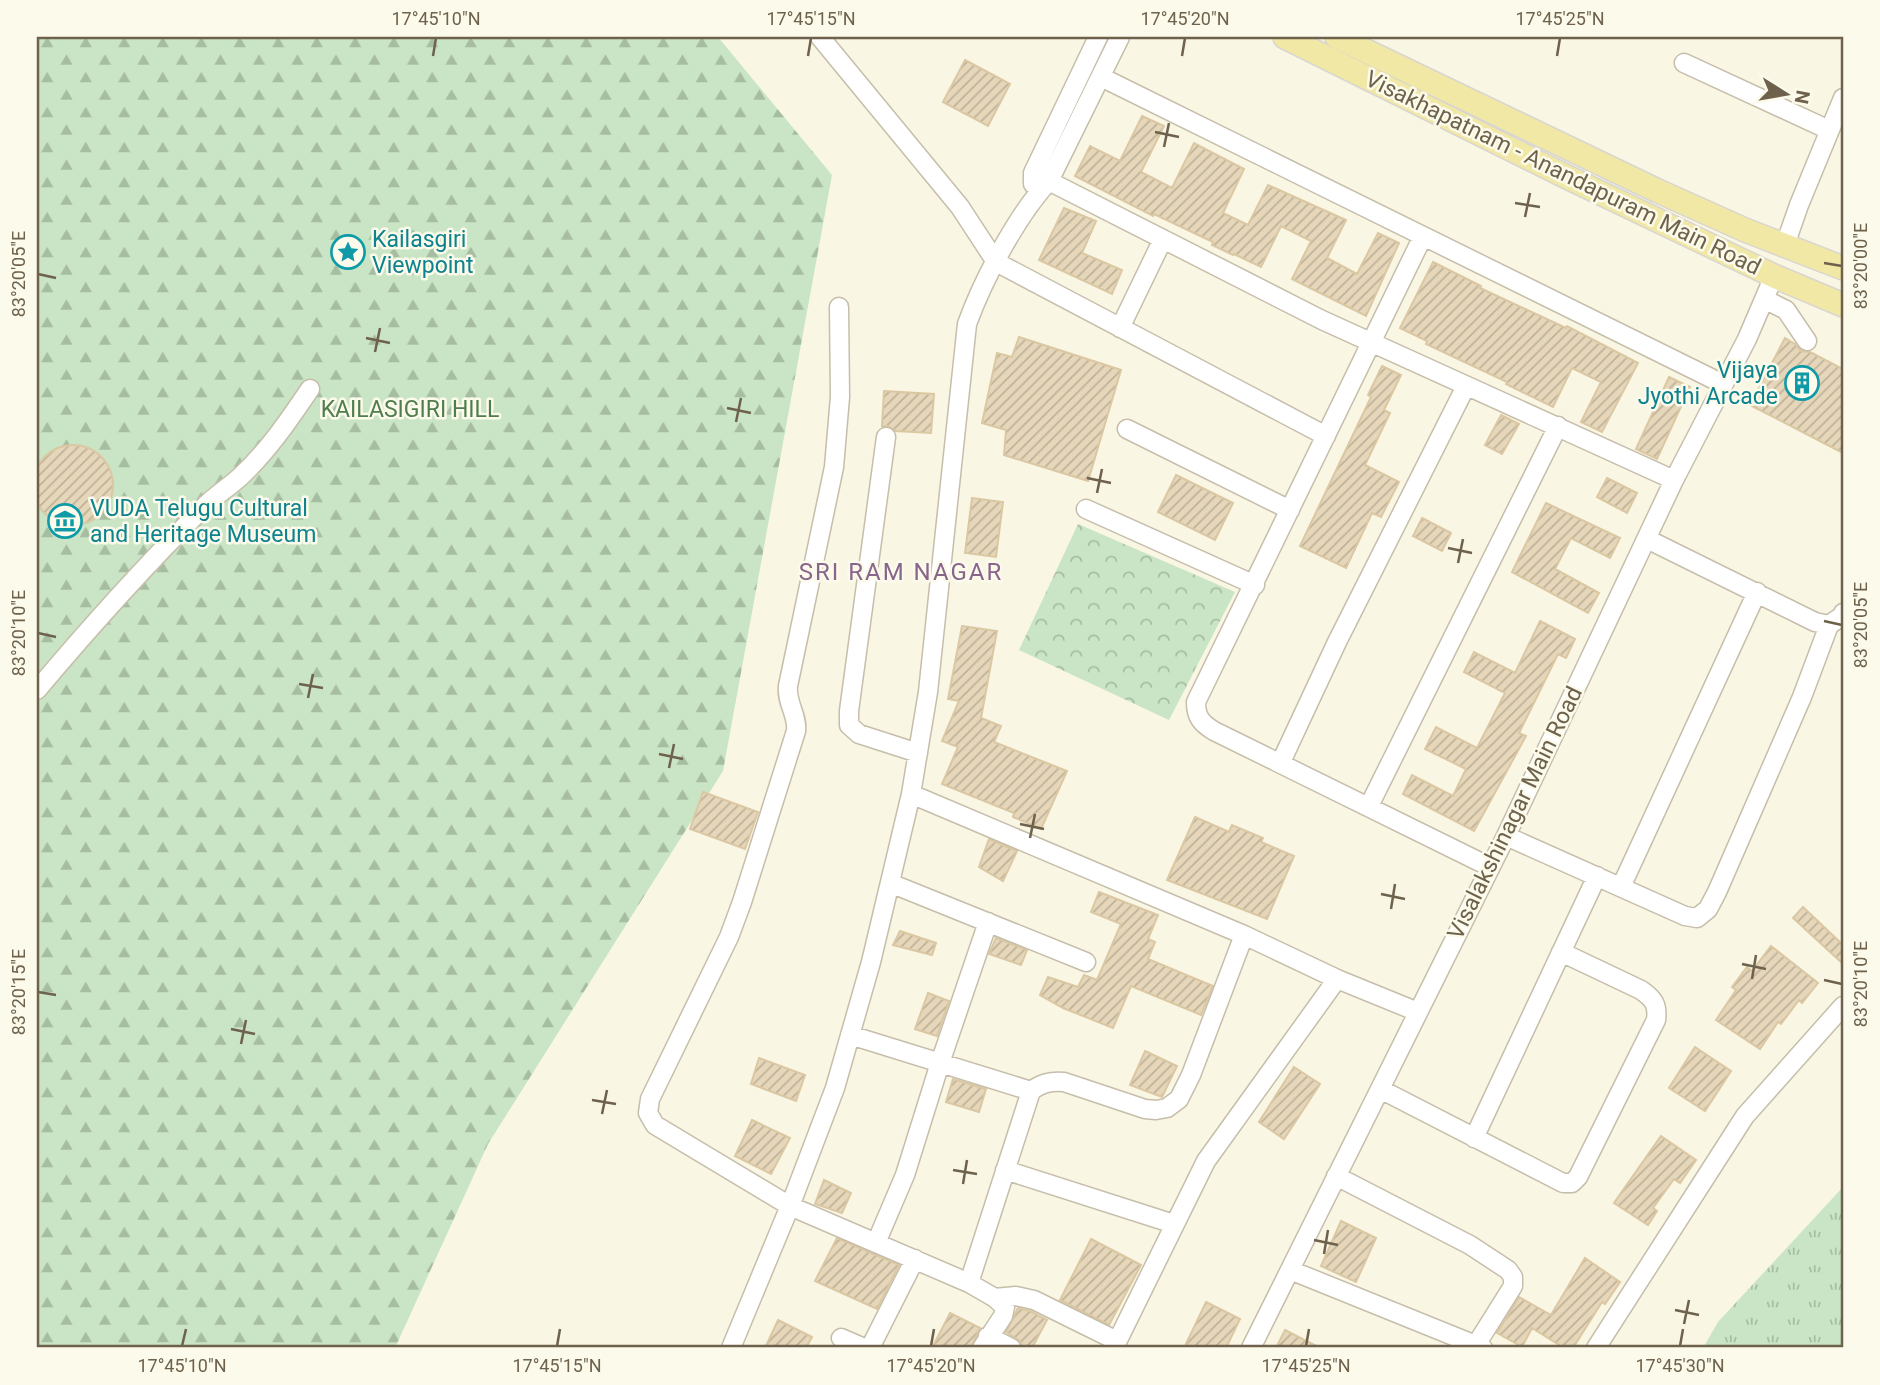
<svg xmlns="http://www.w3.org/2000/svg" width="1880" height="1385" font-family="Roboto,sans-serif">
<defs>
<pattern id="grass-tufts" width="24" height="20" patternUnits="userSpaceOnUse" patternTransform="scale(1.75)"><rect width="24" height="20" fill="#c9e5c5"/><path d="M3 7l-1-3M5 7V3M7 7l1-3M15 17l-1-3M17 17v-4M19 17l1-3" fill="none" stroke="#a7bda2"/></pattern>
<pattern id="forest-firs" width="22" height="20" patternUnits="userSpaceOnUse" patternTransform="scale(1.75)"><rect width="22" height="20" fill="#c9e5c5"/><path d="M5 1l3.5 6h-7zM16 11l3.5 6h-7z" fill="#a7bda2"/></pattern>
<pattern id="park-crowns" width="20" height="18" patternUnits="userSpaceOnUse" patternTransform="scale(1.75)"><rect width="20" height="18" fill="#c9e5c5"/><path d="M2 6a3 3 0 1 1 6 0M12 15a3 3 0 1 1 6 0" fill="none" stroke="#a7bda2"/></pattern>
<pattern id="building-hatch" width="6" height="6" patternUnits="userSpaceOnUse" patternTransform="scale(1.75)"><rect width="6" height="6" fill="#e6d7ba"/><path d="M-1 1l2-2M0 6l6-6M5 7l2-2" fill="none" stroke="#bfb299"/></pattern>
</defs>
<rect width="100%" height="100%" fill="#f9f6e4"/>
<!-- grass -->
<path fill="url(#grass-tufts)" d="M1843 1187V1348H1703L1718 1322Z"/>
<!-- forest -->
<path fill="url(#forest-firs)" d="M37 37H718L832 175 723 771 488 1144 395 1348H37Z"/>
<!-- park -->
<path fill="url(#park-crowns)" d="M1078 524 1235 592 1169 720 1019 650Z"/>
<!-- building -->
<path fill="url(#building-hatch)" stroke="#dbc7a2" stroke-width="2" d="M965 60 1010 84 988 126 943 102Z
M1142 116 1164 126 1141 172 1172 188 1194 143 1244 169 1223 213 1248 225 1268 185 1346 220 1327 258 1357 274 1378 233 1399 243 1366 316 1292 279 1311 241 1281 226 1261 267 1234 254 1233 255 1212 245 1213 242 1154 214 1153 216 1075 176 1090 146 1120 161Z
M1064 208 1096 221 1082 253 1122 270 1112 294 1039 260Z
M1433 262 1481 286 1480 288 1566 328 1567 326 1638 363 1602 432 1581 422 1601 382 1572 368 1553 407 1506 384 1507 382 1426 344 1427 341 1400 328Z
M1019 337 1121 370 1088 481 1004 455 1006 430 982 423 997 353 1012 357Z
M1785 338 1795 344 1801 351 1810 352 1843 369V453L1750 405Z
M1382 366 1401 375 1384 410 1390 413 1365 465 1399 482 1381 517 1372 513 1346 568 1300 546 1371 397 1368 395Z
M1669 377 1690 387 1657 459 1636 449Z
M884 391 934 394 931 433 895 431 888 426H882Z
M1501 415 1519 424 1502 454 1485 445Z
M33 485a40 40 0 1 1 80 0a40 40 0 1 1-80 0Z
M1176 475 1233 503 1215 540 1158 512Z
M1607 478 1637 493 1627 513 1597 497Z
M972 498 1003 502 996 557 965 553Z
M1546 503 1620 538 1610 558 1571 538 1555 569 1599 593 1588 613 1512 572Z
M1422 518 1451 533 1442 551 1413 536Z
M1540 621 1575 639 1566 658 1558 654 1519 733 1526 736 1474 831 1403 794 1412 775 1453 796 1466 769 1425 749 1436 727 1477 748 1505 693 1464 672 1474 652 1515 673Z
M962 626 997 631 981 718 1001 726 994 742 1067 771 1041 829 1013 817 1014 813 942 784 958 747 942 741 959 701 948 699Z
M703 792 758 812 745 849 690 829Z
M1195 817 1229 832 1232 825 1263 838 1261 842 1294 856 1267 919 1167 880Z
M989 839 1017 851 1003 881 979 867Z
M1099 892 1158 915 1148 939 1155 942 1148 959 1213 986 1201 1015 1131 986 1113 1028 1063 1008 1040 995 1048 977 1078 987 1084 975 1097 980 1121 924 1091 912Z
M1803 907 1843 945V964L1793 918Z
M900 931 936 943 932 955 893 945Z
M996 938 1027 950 1021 965 989 954Z
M1771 946 1818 983 1802 1003 1799 1000 1781 1024 1778 1022 1760 1049 1716 1020 1736 990 1732 987 1747 967 1752 971Z
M928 993 949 1001 937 1036 915 1029Z
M1695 1047 1731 1071 1705 1111 1669 1088Z
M1145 1051 1177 1066 1162 1097 1130 1085Z
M759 1058 805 1075 796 1101 751 1084Z
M1294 1067 1320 1084 1284 1139 1259 1122Z
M953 1079 986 1089 979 1112 946 1102Z
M752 1120 790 1138 771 1174 735 1156Z
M1661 1136 1696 1160 1680 1183 1674 1179 1653 1208 1657 1211 1648 1225 1614 1203Z
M824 1180 851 1193 842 1213 815 1204Z
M1341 1221 1376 1238 1356 1282 1321 1266Z
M837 1238 899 1265 877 1309 815 1281Z
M1091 1239 1141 1265 1109 1325 1060 1300Z
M1585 1258 1620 1282 1605 1304 1602 1302 1573 1348H1564L1532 1328 1522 1347 1497 1333 1519 1297 1551 1315Z
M1206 1302 1240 1319 1226 1348H1184Z
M1018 1308 1030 1311 1047 1320 1032 1348H1022L1020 1341 1006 1332Z
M950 1313 980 1328 971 1348H932Z
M778 1320 812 1337 806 1348H765Z
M1285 1330 1320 1348H1276Z"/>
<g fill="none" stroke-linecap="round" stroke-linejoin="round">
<!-- minor casing -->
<g stroke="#c6beaa" stroke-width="21">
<path id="minor" d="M820 37 960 207 996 262 1326 436
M1684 63 1829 130
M1101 77 1723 384
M1033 173 1322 320 1674 480
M1033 184V173L1098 37
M1423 236 1196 702C1196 717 1201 723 1214 731L1490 867
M1785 245 1799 205 1843 98
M1764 299 1786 310 1807 341
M839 307 840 397 834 467 788 686C786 703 798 715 796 731L742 902 729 937 650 1099 648 1113 655 1125 790 1206 969 1283 995 1298 1005 1307 1003 1316 982 1348
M1120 328 1163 239
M1127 429 1290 510
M886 437 849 711V725L859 734 918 753
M1086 509 1255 585
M1647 539 1815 622 1829 625 1842 616 1843 613
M37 690C90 627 145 566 203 508 214 496 228 488 240 477 268 451 289 420 310 389
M1281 762 1337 642 1466 386
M911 794 1244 935 1337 979 1418 1012
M1369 806 1558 426
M1506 836 1685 916 1697 918 1708 909 1717 892 1802 697 1829 625
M890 883 1086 962
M1621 887 1757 592
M850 1035 1031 1091C1042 1083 1050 1081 1064 1082L1145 1109 1156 1110 1167 1108 1179 1099 1191 1075 1244 935
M1380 1089 1563 1183H1572L1578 1177 1656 1020C1658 1005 1654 999 1641 990L1561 952
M1474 1138 1597 876
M1005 1170 1174 1224
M1336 1176 1470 1245 1508 1270 1513 1277V1286L1476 1345
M876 1243 905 1175 940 1063 988 922
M1290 1270 1483 1348
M969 1283 1031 1091
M995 1298 1016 1296 1034 1300 1117 1341
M988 1336 1011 1348
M841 1338 864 1348
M731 1348 792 1201 835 1088 871 962 911 794 928 692 967 324C983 280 1017 215 1049 181L1120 37
M870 1348 915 1259
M1114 1348 1206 1161 1337 979
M1251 1348 1506 836 1674 480 1747 339 1774 276
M1596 1348 1745 1116 1843 1006"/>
</g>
<!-- major casing -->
<g stroke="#d9d6d1" stroke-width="26">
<path id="major" d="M1285 37 1567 177 1774 276 1843 305
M1337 37 1658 191 1745 230 1843 268"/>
</g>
<!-- minor -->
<use href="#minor" stroke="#fff" stroke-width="18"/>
<!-- major -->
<use href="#major" stroke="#f0e8a4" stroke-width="23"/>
</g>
<!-- ticks -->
<path fill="none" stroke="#6e624d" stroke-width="2.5" d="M433 56 436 38M808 56 811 38M1182 56 1185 38M1557 56 1560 38M1155 132 1179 137M1164 147 1169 123M1515 203 1540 207M1525 217 1530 193M1824 263 1842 266M38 274 56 278M366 338 390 343M375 352 380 328M727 408 751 413M736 422 741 398M1087 478 1111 483M1097 493 1102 469M1448 548 1472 553M1458 563 1463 539M1824 621 1842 625M38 633 56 637M299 684 323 688M308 698 313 674M659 754 683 759M669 768 674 744M1020 824 1044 829M1030 838 1035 814M1381 894 1405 899M1391 909 1395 884M1742 964 1766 969M1752 979 1756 955M1824 980 1842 984M38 992 56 995M231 1029 255 1034M241 1044 246 1020M592 1100 616 1104M602 1114 607 1090M953 1170 977 1174M963 1184 967 1160M1314 1240 1338 1245M1324 1254 1328 1230M1675 1310 1699 1315M1684 1324 1689 1300M182 1346 186 1329M557 1346 560 1329M931 1346 934 1329M1306 1346 1309 1329M1680 1346 1683 1329"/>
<!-- icons -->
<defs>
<g id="sight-ring" transform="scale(1.75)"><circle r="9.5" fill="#fcfaea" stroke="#0f9aa8" stroke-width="1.5"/><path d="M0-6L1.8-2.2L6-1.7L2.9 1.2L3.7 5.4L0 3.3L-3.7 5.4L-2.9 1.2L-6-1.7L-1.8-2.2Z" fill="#0f9aa8"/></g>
<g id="building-ring" transform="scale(1.75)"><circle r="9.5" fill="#fcfaea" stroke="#0f9aa8" stroke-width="1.5"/><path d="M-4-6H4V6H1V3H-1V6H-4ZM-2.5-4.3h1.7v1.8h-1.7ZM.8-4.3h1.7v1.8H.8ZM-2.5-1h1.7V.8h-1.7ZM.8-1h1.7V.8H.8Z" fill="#0f9aa8"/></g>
<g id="museum-ring" transform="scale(1.75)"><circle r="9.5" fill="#fcfaea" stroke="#0f9aa8" stroke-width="1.5"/><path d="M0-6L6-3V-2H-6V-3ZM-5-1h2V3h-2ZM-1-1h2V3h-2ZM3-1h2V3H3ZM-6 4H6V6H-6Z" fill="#0f9aa8"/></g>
</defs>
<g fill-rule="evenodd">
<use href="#sight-ring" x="348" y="252"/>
<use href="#building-ring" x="1802" y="383"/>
<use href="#museum-ring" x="65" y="521"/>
</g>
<g text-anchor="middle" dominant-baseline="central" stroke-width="5" stroke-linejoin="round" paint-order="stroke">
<!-- street labels -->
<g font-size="23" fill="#6e624d" stroke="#fcfaea">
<text transform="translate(1563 173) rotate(26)">Visakhapatnam - Anandapuram Main Road</text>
<text transform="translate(1515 813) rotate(-64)">Visalakshinagar Main Road</text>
</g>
<!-- culture labels -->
<g font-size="23" fill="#0d838f" stroke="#fcfaea" text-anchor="start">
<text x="372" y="239">Kailasgiri<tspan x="372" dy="26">Viewpoint</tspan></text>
<text x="1778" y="370" text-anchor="end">Vijaya<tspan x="1778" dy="26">Jyothi Arcade</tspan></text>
<text x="90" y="508">VUDA Telugu Cultural<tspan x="90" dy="26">and Heritage Museum</tspan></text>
</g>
<!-- park labels -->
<g font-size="23" fill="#4e7e4d" stroke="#fcfaea">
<text x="410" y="409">KAILASIGIRI HILL</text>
</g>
<!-- neighbourhood labels -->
<g font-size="24" letter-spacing="2" fill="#88658b" stroke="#fcfaea">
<text x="901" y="572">SRI RAM NAGAR</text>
</g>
</g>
<!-- border -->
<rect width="1880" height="1385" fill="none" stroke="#fcfaea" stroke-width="77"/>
<!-- north arrow -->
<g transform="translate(1786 94) rotate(101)" stroke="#fcfaea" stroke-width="5" paint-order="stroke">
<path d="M0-5L12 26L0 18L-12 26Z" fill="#6e624d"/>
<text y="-10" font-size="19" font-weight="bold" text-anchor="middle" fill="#6e624d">N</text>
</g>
<rect x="38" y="38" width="1804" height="1308" fill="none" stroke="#6e624d" stroke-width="2.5"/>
<g font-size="18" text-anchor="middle" fill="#6e624d">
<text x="436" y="25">17°45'10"N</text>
<text x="811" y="25">17°45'15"N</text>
<text x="1185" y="25">17°45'20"N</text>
<text x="1560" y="25">17°45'25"N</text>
<text transform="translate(1861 266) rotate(-90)" y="6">83°20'00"E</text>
<text transform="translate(19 274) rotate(-90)" y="6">83°20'05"E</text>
<text transform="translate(1861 625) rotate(-90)" y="6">83°20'05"E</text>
<text transform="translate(19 633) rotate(-90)" y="6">83°20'10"E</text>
<text transform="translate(1861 984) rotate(-90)" y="6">83°20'10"E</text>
<text transform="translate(19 992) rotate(-90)" y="6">83°20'15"E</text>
<text x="182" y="1372">17°45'10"N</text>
<text x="557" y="1372">17°45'15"N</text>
<text x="931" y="1372">17°45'20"N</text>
<text x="1306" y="1372">17°45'25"N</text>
<text x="1680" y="1372">17°45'30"N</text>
</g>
</svg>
